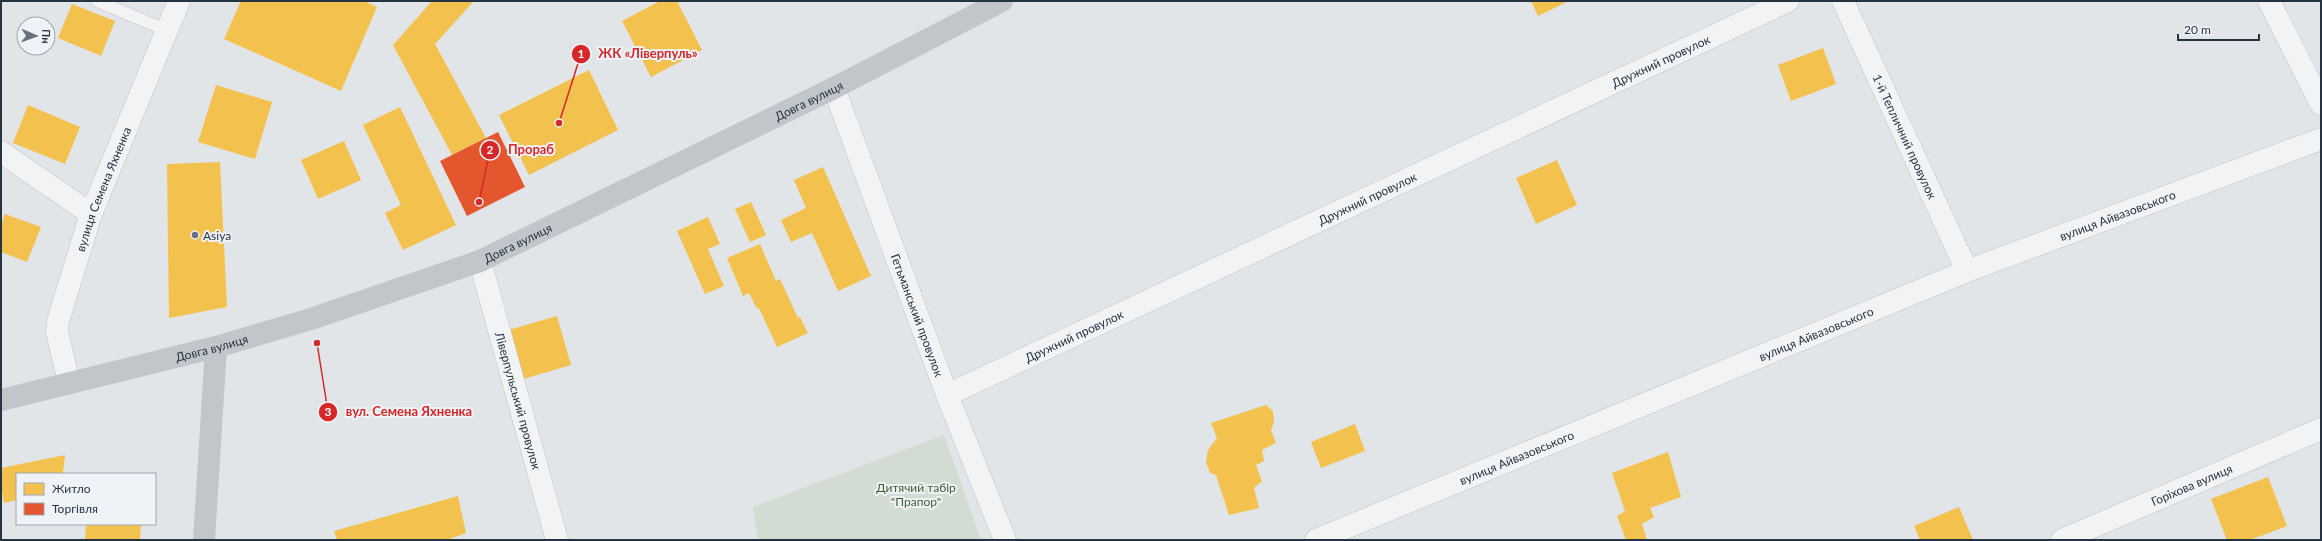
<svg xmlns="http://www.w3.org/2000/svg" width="2322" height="541" font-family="Lato,sans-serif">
<rect width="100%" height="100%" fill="#e2e5e8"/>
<!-- green -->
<path fill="#d3dcd2" d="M944 435 981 540H758L753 507Z"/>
<!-- homes -->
<path fill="#f2c14e" d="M241 1H364L377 7 341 91 224 39Z
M432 1H474L435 44 486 138 452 155 393 45Z
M660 1H677L702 50 651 77 622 21Z
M1531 1H1569L1538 16Z
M72 4 115 21 101 56 58 38Z
M1823 48 1836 84 1791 101 1778 65Z
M589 70 618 130 529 175 499 115Z
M216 85 272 102 255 159 198 142Z
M28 105 80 127 65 164 13 143Z
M400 107 456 225 403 250 385 213 401 205 363 125Z
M344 141 361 180 318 199 301 160Z
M1557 160 1577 205 1536 224 1516 178Z
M220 162 227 307 169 318 167 164Z
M823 167 871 276 838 291 812 233 791 242 781 220 806 208 794 180Z
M751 202 766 235 750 242 735 209Z
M5 214 41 227 27 262 1 252V225Z
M708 217 720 244 708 249 724 286 705 294 677 231Z
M760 244 776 281 780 279 798 318 800 317 808 333 777 347 759 308 757 309 749 293 743 296 727 258Z
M557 316 571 365 520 380 505 331Z
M1266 405 1273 411 1274 422 1271 430 1276 443 1262 450 1264 461 1256 465 1262 481 1254 488 1259 508 1229 515 1216 475 1210 473 1206 462 1208 450 1217 438 1211 423Z
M1355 424 1365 451 1321 468 1311 442Z
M1668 452 1681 497 1650 508 1654 517 1642 524 1647 540H1626L1617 516 1625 511 1612 473Z
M65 455 63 474H17V500L4 503 1 485V468Z
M2268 477 2287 526 2250 540H2227L2211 499Z
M458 496 466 533 446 540H337L334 531Z
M1959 507 1973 540H1920L1914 526Z
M86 524H141L140 540H85Z"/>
<!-- shops -->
<path fill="#e4572e" d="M498 132 525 187 467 216 440 161Z"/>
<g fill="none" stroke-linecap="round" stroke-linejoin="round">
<!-- lane casing -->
<g stroke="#c0c3c6" stroke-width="13">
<path id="lane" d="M97 1 166 30"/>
</g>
<!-- street casing -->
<g stroke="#c0c3c6" stroke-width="23">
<g id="street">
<path id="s1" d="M1843 1 1967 271"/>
<path d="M2269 1 2321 104"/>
<path id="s2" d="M834 88 947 395 1005 540"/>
<path d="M1 152 91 214"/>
<path id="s3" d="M480 261 557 540"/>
<path id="s4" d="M69 383 57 332 58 321 91 214 179 1"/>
<path id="s5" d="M947 395 1788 1"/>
<path id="s6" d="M1316 540 1967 271 2321 139"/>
<path id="s7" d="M2062 540 2321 429"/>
</g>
</g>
<!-- lane -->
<use href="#lane" stroke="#f2f3f4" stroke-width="12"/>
<!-- street -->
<use href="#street" stroke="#f2f3f4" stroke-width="22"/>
<!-- secondary -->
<g stroke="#c2c6ca" stroke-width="22">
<path id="s8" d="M1 400 216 347 311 319 480 261 834 88 1002 1"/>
<path d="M204 540 216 347"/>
</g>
</g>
<!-- markers -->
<circle fill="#68717d" stroke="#eff3f7" stroke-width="1.5" cx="195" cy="235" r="4"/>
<g text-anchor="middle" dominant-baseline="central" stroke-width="4" stroke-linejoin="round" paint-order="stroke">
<!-- street labels -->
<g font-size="12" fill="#263343" stroke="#eff3f7">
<text stroke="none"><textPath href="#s5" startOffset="788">Дружний провулок</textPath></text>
<text stroke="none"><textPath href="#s8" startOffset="865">Довга вулиця</textPath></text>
<text stroke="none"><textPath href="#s1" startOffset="149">1-й Тепличний провулок</textPath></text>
<text stroke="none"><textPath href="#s4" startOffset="203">вулиця Семена Яхненка</textPath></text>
<text stroke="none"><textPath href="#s5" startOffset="464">Дружний провулок</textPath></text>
<text stroke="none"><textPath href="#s6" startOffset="865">вулиця Айвазовського</textPath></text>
<text stroke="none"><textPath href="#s8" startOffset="541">Довга вулиця</textPath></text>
<text stroke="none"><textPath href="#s2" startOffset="242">Гетьманський провулок</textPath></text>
<text stroke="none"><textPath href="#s6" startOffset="541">вулиця Айвазовського</textPath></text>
<text stroke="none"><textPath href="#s5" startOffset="140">Дружний провулок</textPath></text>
<text stroke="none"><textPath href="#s8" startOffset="217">Довга вулиця</textPath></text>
<text stroke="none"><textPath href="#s3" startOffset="145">Ліверпульський провулок</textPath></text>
<text stroke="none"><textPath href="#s6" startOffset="217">вулиця Айвазовського</textPath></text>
<text stroke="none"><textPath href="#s7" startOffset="141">Горіхова вулиця</textPath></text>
</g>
<!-- poi labels -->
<g font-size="12" fill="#263343" stroke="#eff3f7" text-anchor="start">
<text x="203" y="235">Asiya</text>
</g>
<!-- park labels -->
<g font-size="12" fill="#3e6132" stroke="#eff3f7">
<text x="916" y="487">Дитячий табір<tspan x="916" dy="14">"Прапор"</tspan></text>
</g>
</g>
<!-- callouts -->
<path fill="none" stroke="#d62828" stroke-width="1.5" d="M559 123L581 54M479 202L490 150M317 343L328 412"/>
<g fill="#d62828" stroke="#eff3f7" stroke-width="1.5">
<circle cx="559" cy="123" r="4"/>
<circle cx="479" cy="202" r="4"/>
<circle cx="317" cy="343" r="4"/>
<circle cx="581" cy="54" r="10"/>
<circle cx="490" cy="150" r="10"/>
<circle cx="328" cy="412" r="10"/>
</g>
<g font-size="12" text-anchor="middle" font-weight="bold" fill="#fff">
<text x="581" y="58">1</text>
<text x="490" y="154">2</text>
<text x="328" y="416">3</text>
</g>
<g font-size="13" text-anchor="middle" font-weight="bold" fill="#d62828" stroke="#eff3f7" stroke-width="4" stroke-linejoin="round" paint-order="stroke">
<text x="648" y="58">ЖК «Ліверпуль»</text>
<text x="531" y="154">Прораб</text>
<text x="409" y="416">вул. Семена Яхненка</text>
</g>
<!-- border -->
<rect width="2322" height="541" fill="none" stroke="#263343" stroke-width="4"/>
<!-- legend -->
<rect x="16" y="473" width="140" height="52" fill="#eff3f7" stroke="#9fa6af"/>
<rect x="24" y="483" width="20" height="12" fill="#f2c14e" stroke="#9fa6af"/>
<text x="52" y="493" font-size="12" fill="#263343">Житло</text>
<rect x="24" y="503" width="20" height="12" fill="#e4572e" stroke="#9fa6af"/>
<text x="52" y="513" font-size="12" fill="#263343">Торгівля</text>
<!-- north arrow -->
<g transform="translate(36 36) rotate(92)"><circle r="19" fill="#eff3f7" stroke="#9fa6af"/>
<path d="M0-3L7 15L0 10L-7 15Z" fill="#68717d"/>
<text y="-6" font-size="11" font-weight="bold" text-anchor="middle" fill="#263343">Пн</text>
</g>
<!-- scale -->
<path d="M2178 34v6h81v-6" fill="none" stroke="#263343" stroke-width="2"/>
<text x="2184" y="34" font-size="12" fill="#263343" stroke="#eff3f7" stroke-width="3" paint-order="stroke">20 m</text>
</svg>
